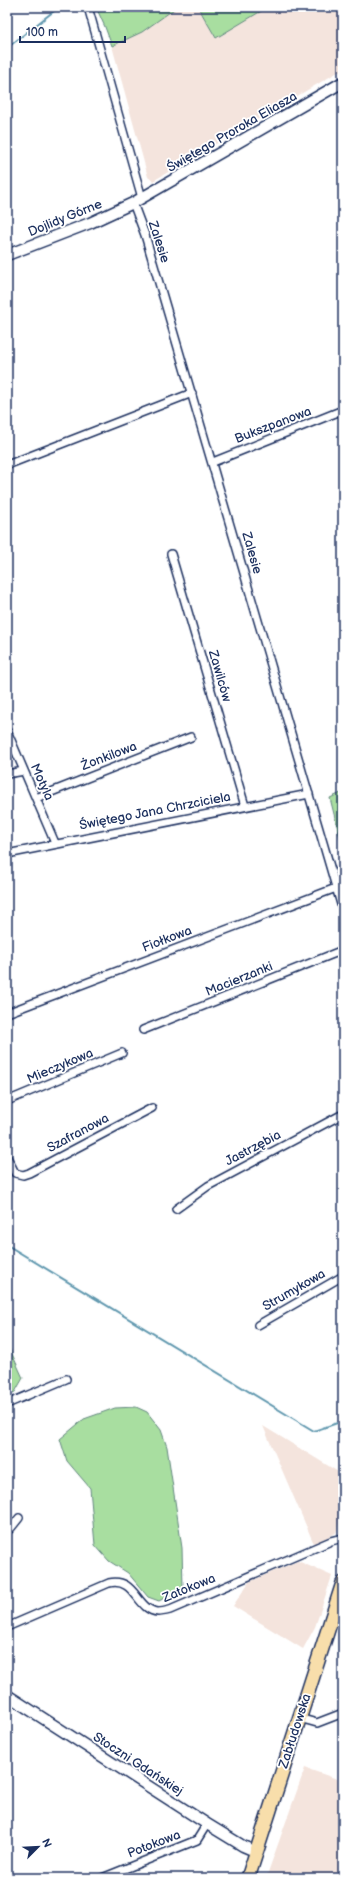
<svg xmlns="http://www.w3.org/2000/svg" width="350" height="1885" font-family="'Balsamiq Sans',sans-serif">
<rect width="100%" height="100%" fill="#fff"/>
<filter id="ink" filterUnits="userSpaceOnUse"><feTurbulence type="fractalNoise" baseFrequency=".025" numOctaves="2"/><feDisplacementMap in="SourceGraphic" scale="8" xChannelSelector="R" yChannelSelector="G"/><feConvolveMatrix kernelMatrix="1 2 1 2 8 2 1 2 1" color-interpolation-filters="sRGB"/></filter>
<g filter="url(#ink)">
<!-- built -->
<path fill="#f4e4dd" d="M177 7H198L216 38 268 7H343V69L153 181 148 177 112 46 142 32Z
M263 1426 340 1473 343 1482V1512L336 1533 314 1544Z
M298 1561 332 1576 315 1627 303 1649 233 1606 249 1582Z
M305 1768 343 1781V1878H266Z"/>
<!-- green -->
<path fill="#a8dea0" stroke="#62867f" d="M96 7H177L142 32 112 46 105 27Z
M198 7H268L216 38Z
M343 792V850L330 798Z
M7 1343 23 1378 15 1392 7 1395Z
M136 1407 147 1412 161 1430 167 1447 182 1548 183 1588 159 1601 148 1597 128 1573 109 1561 95 1545 90 1488 67 1461 60 1439 84 1419 115 1408Z"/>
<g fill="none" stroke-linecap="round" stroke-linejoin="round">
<!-- stream -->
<path stroke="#5f97ae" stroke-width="2" d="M7 48 59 7
M7 1245 314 1431 343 1421"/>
<!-- street casing -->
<g stroke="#1b2f5e" stroke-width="10">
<path id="street" d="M88 7 142 198
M133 203 145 235 343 911
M213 462 343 410
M7 465 192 393
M171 554 245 806
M7 731 55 843
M7 774 24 771
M36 798 191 737
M7 854 309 794
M7 1013 336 888
M143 1030 343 950
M7 1101 122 1053
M7 1157 15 1173 23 1175 29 1173 152 1108
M176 1209 208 1186 343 1114
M258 1325 343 1276
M7 1404 66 1379
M7 1531 11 1528 19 1518
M7 1627 109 1583C136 1577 136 1610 158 1612 161 1612 166 1611 170 1610L331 1541 343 1538
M299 1718 317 1723 343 1713
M102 1878 197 1840 207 1824"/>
</g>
<!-- secondary casing -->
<g stroke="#1b2f5e" stroke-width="13">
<path id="secondary" d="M7 255 90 223 133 203 343 82
M7 1695 207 1824 243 1846 257 1852"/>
</g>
<!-- highway casing -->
<g stroke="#1b2f5e" stroke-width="16">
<path id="highway" d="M248 1878 343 1583"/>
</g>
<!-- street -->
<use href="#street" stroke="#fff" stroke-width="7"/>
<!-- secondary -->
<use href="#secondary" stroke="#fff" stroke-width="10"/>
<!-- highway -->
<use href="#highway" stroke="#f8deab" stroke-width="13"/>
</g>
</g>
<g text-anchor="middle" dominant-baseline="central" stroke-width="3.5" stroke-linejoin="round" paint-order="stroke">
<!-- street labels -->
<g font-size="13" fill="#1b2f5e" stroke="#fff">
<text transform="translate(232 132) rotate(-30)">Świętego Proroka Eliasza</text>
<text transform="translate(65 218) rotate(-22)">Dojlidy Górne</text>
<text transform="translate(159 242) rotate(72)">Zalesie</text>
<text transform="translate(273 425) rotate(-21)">Bukszpanowa</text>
<text transform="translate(252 553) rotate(74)">Zalesie</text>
<text transform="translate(220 676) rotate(74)">Zawilców</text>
<text transform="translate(109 756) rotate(-21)">Żonkilowa</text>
<text transform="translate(42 782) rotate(66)">Motyla</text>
<text transform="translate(155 811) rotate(-11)">Świętego Jana Chrzciciela</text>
<text transform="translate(167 939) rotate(-21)">Fiołkowa</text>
<text transform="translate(239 979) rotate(-22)">Macierzanki</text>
<text transform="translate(60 1066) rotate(-23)">Mieczykowa</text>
<text transform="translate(78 1133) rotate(-28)">Szafranowa</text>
<text transform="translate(253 1148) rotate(-28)">Jastrzębia</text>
<text transform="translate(294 1290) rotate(-30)">Strumykowa</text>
<text transform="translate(189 1588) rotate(-22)">Zatokowa</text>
<text transform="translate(295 1731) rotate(-72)">Zabłudowska</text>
<text transform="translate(138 1764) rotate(33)">Stoczni Gdańskiej</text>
<text transform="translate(154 1844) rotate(-21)">Potokowa</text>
</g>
</g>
<!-- margin -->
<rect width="350" height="1885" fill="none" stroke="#fff" stroke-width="24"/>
<rect x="12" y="12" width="326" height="1861" fill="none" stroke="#1b2f5e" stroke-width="1.5" filter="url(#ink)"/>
<!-- north arrow -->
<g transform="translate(38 1847) rotate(66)" stroke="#ffffff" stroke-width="3" paint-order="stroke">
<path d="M0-3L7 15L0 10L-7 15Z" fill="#1b2f5e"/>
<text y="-6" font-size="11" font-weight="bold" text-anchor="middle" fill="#1b2f5e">N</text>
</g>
<!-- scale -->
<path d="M20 36v6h105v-6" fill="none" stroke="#1b2f5e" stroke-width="2"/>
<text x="26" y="36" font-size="12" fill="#1b2f5e" stroke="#ffffff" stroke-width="3" paint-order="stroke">100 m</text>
</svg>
